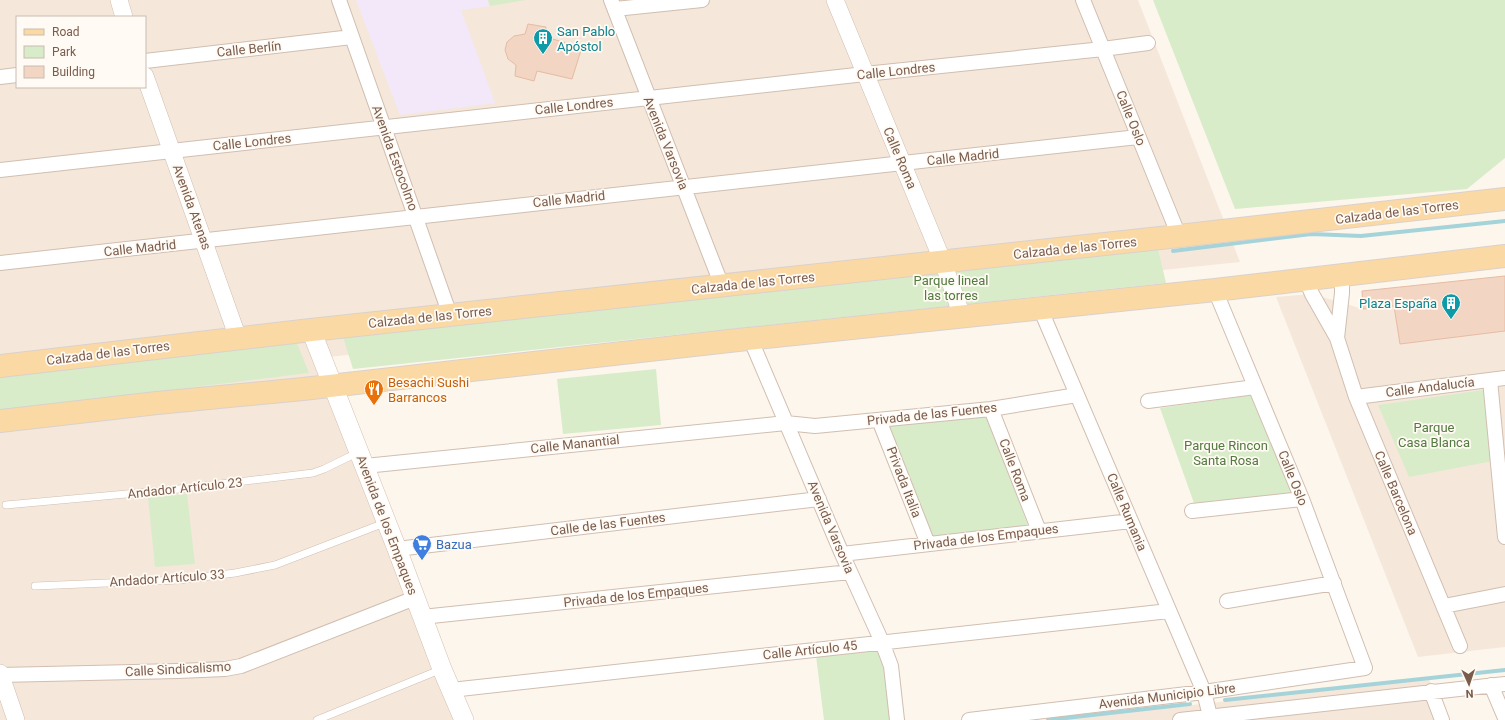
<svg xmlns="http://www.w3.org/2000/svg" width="1505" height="720" font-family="Roboto,sans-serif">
<rect width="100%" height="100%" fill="#fdf6ec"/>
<!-- residential -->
<path fill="#f5e8da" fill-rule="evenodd" d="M0 0H1138L1240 262 328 357 470 720H0ZM17 17H145V87H17Z
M1312 294 1363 309 1394 306 1400 344 1505 331V647L1418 657 1276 297Z
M1429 679 1445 720H1056Z"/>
<!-- education -->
<path fill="#f3e8fa" d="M356 0H488L490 6 461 10 495 103 400 115Z"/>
<!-- green -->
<path fill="#d8ecc9" d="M488 0H526L490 6Z
M1153 0H1505V158L1467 189 1235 209Z
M1158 249 1166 283 353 369 343 337 512 319 953 269Z
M295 338 309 373 0 411V371Z
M656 369 661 425 563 434 557 379Z
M1490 389 1493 461 1409 477 1378 405Z
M1252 395 1292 493 1194 503 1160 408Z
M987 415 1030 531 932 541 888 424Z
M187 494 195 564 155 567 148 497Z
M880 649 888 674 893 720H824L816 656Z"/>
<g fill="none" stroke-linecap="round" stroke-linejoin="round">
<!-- stream -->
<path stroke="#a5d3da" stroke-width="4" d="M1173 251 1311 234 1361 236 1505 221
M1225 700 1505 670
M1048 720 1190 704"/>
</g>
<!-- building -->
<path fill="#f3d5c3" stroke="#e6bba3" d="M528 24 546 27 545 37 582 47 572 79 537 71 534 81 515 76 516 65 508 59 505 50 507 42 514 36 525 34Z
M1505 276V331L1400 344 1394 306 1363 309 1362 291Z"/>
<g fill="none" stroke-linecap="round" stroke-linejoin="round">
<!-- service casing -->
<g stroke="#d1beb0" stroke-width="8">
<path id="service" d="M6 505 170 490 313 473 324 469 359 452
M35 586 179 580 235 573 275 565 387 522
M317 720 442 669"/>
</g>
<!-- minor casing -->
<g stroke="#d1beb0" stroke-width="16">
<path id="minor" d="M339 0 450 315
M611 0 722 286
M1083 0 1179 236
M615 9 702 0
M145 61 352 37
M0 77 17 75
M0 170 865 74 1103 49 1148 43
M0 263 1138 137
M1306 280 1312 294 1337 338 1356 397 1460 646
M1040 308 1204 692 1211 720
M750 338 842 554 882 642 891 666 897 720
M1337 338 1342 293V275
M1490 380 1505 537
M1356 397 1505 378
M1148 401 1255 387
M991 409 1039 531
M879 420 928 544
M365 466 786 423 815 426 991 409 1077 395
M1192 511 1302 499
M397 549 819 499
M842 554 1131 521
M1227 601 1334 583
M1444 606 1505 594
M422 617 850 572
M0 675 178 671 225 669 241 666 415 598
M1491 685 1505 718
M451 690 1169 611
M1431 691 1442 720
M969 720 1204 692 1365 668 1302 499 1215 290
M1180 720 1505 684"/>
</g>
<!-- tertiary casing -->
<g stroke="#d1beb0" stroke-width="18">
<path id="tertiary" d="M119 0 124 17
M835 0 943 262 962 316
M145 76 238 338
M0 673 16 720"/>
</g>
<!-- secondary casing -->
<g stroke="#d6c0b0" stroke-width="20">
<path id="secondary" d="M311 330 397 549 442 669 464 720"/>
</g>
<!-- primary casing -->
<g stroke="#dad1cd" stroke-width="24">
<path id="primary" d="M0 366 311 330 1179 236 1505 199
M0 421 157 403 303 389 738 340 1215 290 1505 256"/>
</g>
<!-- service -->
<use href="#service" stroke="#fff" stroke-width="7"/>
<!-- minor -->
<use href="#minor" stroke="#fff" stroke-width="14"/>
<!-- tertiary -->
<use href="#tertiary" stroke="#fff" stroke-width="17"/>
<!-- secondary -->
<use href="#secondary" stroke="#fff" stroke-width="19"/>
<!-- primary -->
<use href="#primary" stroke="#fbd9a5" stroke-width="22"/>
</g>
<!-- icons -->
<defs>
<g id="building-pin" transform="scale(1)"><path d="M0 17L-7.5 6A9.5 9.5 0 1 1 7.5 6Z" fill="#0f9aa8" stroke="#fffaf3"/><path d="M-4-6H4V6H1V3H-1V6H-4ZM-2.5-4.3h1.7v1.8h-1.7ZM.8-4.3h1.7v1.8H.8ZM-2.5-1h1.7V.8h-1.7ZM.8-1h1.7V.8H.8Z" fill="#fff"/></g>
<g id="restaurant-pin" transform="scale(1)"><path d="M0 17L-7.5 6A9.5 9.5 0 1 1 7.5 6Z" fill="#e8710a" stroke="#fffaf3"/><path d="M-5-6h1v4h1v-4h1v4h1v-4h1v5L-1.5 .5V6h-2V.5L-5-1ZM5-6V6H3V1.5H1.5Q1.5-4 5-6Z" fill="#fff"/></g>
<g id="supermarket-pin" transform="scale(1)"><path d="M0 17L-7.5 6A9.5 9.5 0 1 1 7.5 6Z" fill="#3f7fe0" stroke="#fffaf3"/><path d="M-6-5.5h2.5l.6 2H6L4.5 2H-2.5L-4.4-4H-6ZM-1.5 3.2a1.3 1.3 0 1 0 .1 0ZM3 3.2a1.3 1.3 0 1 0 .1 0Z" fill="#fff"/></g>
</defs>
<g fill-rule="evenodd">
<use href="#building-pin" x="543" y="38"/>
<use href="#building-pin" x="1451" y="303"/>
<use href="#restaurant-pin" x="374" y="389"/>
<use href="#supermarket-pin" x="422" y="544"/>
</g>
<g text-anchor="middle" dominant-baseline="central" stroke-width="3.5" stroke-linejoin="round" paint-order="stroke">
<!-- culture labels -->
<g font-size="13" fill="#0d838f" stroke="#fffaf3" text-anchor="start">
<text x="557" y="31">San Pablo<tspan x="557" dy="15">Apóstol</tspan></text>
<text x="1437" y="303" text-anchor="end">Plaza España</text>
</g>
<!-- street labels -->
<g font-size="13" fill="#7a5c4d" stroke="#fffaf3">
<text transform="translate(249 49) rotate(-6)">Calle Berlín</text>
<text transform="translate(896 71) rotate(-6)">Calle Londres</text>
<text transform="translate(574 106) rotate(-6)">Calle Londres</text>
<text transform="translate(1131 118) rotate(68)">Calle Oslo</text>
<text transform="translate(252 142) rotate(-6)">Calle Londres</text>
<text transform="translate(666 143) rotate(68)">Avenida Varsovia</text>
<text transform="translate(963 157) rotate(-6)">Calle Madrid</text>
<text transform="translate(395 158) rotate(70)">Avenida Estocolmo</text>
<text transform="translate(900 158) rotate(67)">Calle Roma</text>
<text transform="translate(569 199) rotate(-6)">Calle Madrid</text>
<text transform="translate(192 207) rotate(70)">Avenida Atenas</text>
<text transform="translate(1397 212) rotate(-7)">Calzada de las Torres</text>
<text transform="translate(140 248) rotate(-6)">Calle Madrid</text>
<text transform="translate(1075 248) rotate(-6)">Calzada de las Torres</text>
<text transform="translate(753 283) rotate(-6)">Calzada de las Torres</text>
<text transform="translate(430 317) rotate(-6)">Calzada de las Torres</text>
<text transform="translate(108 353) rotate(-7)">Calzada de las Torres</text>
<text transform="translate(1430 387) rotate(-7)">Calle Andalucía</text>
<text transform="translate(932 414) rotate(-6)">Privada de las Fuentes</text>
<text transform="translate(575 444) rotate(-6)">Calle Manantial</text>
<text transform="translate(1015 470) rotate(69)">Calle Roma</text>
<text transform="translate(1293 478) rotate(68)">Calle Oslo</text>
<text transform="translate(904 482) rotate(69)">Privada Italia</text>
<text transform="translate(185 488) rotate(-6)">Andador Artículo 23</text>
<text transform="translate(1396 493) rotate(67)">Calle Barcelona</text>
<text transform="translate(1127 512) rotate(67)">Calle Rumania</text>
<text transform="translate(608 524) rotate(-7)">Calle de las Fuentes</text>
<text transform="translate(387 525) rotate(69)">Avenida de los Empaques</text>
<text transform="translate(831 527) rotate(67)">Avenida Varsovia</text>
<text transform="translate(986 537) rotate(-7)">Privada de los Empaques</text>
<text transform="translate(167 578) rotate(-4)">Andador Artículo 33</text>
<text transform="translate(636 595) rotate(-6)">Privada de los Empaques</text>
<text transform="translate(810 650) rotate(-6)">Calle Artículo 45</text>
<text transform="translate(178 669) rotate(-3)">Calle Sindicalismo</text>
<text transform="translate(1167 696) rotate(-7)">Avenida Municipio Libre</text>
</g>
<!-- park labels -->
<g font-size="13" fill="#537a41" stroke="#fffaf3">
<text x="951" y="280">Parque lineal<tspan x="951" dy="15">las torres</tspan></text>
<text x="1434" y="427">Parque<tspan x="1434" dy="15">Casa Blanca</tspan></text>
<text x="1226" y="445">Parque Rincon<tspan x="1226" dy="15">Santa Rosa</tspan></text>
</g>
<!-- food labels -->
<g font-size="13" fill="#c56008" stroke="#fffaf3" text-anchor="start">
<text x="388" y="382">Besachi Sushi<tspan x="388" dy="15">Barrancos</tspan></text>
</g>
<!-- shop labels -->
<g font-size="13" fill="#366cbe" stroke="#fffaf3" text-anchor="start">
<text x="436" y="544">Bazua</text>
</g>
</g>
<!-- legend -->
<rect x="16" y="16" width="130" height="72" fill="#fffaf3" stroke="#cabbb1"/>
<rect x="24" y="29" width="20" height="6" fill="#fbd9a5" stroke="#cabbb1"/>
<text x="52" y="36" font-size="12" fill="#7a5c4d">Road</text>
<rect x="24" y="46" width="20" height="12" fill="#d8ecc9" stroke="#cabbb1"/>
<text x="52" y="56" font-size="12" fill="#7a5c4d">Park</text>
<rect x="24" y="66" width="20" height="12" fill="#f3d5c3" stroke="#cabbb1"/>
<text x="52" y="76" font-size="12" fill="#7a5c4d">Building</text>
<!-- north arrow -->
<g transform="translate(1469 684) rotate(177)" stroke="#fffaf3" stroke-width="3" paint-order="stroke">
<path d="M0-3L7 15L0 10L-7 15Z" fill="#7a5c4d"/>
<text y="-6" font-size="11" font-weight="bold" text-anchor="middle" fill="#7a5c4d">N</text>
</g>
</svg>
